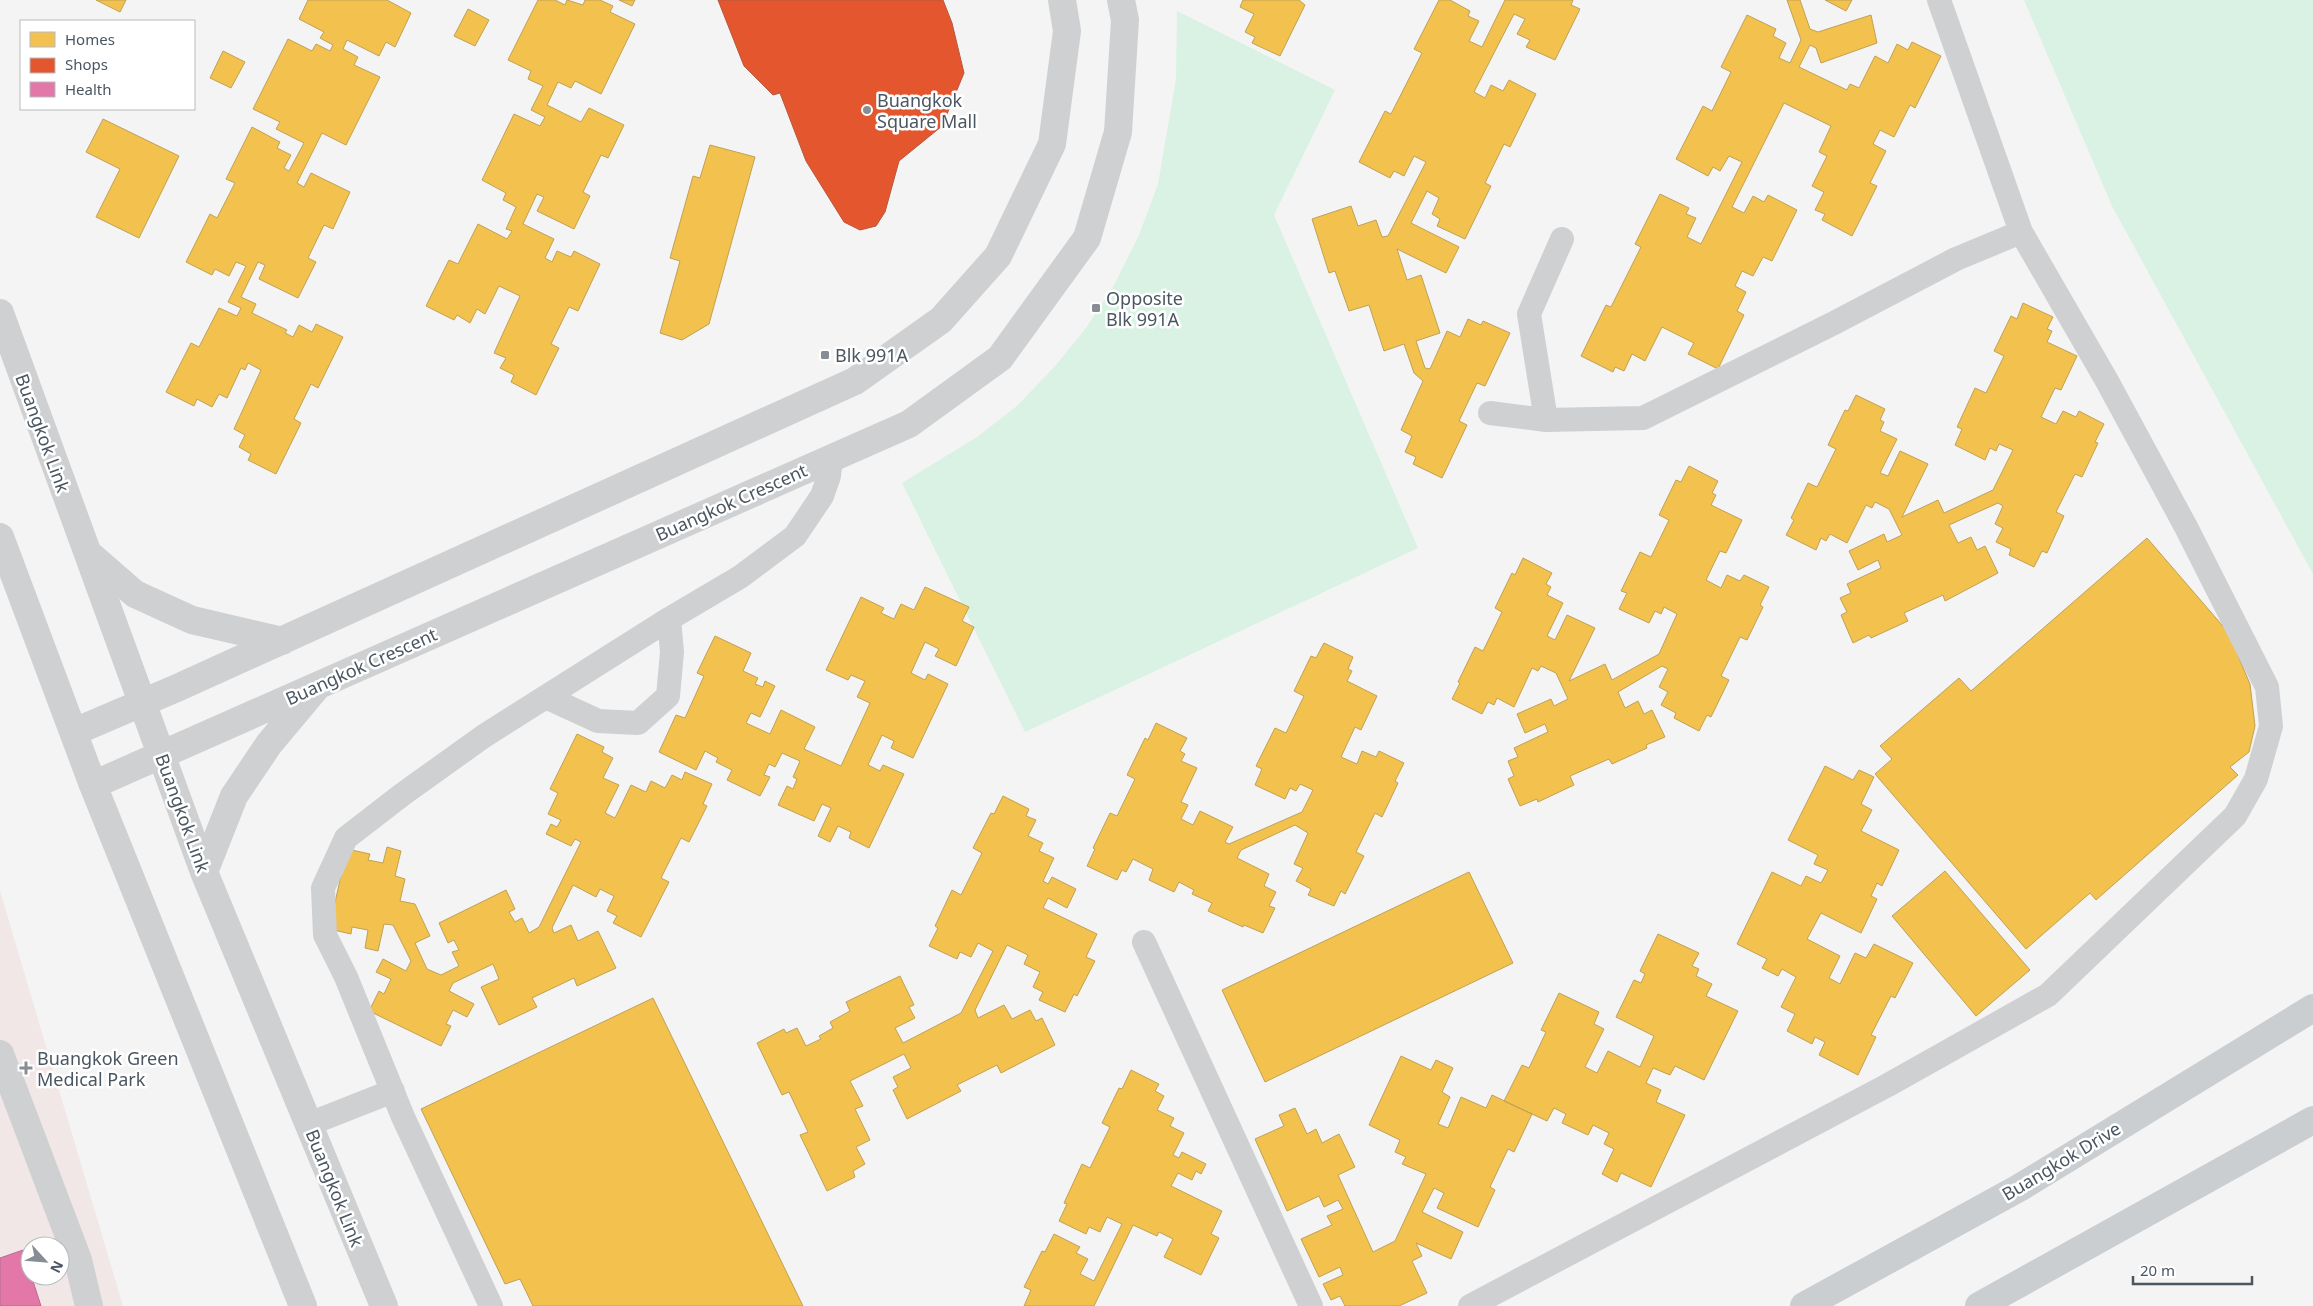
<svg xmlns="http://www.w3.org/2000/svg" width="2313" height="1306" font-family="'Noto Sans',sans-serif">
<rect width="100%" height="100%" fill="#f4f4f4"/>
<!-- medical -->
<path fill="#f1e7e6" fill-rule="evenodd" d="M0 891 123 1306H0ZM30 1246H60V1276H30Z"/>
<!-- green -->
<path fill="#d9f2e3" d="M2024 0H2313V574L2112 206Z
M1177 11 1335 90 1274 215 1418 548 1025 732 902 483 977 437 1017 406 1056 365 1086 328 1114 285 1139 235 1158 184 1176 79Z"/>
<!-- homes -->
<path fill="#f2c14e" stroke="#c0a154" d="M96 0H126L120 12Z
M308 0H387L411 13 395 47 386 42 379 56 347 40 343 49 358 57 354 65 380 77 346 145 322 133 297 183 304 187 311 173 350 192 333 229 324 225 308 258 316 262 298 298 259 279 265 265 258 262 241 297 256 304 252 313 287 330 285 333 293 337 299 325 312 332 316 324 343 337 318 388 311 384 294 419 301 423 276 474 248 460 251 454 239 447 245 435 234 429 261 370 248 363 245 370 241 368 227 398 219 394 212 407 197 399 194 406 166 392 191 343 199 347 219 308 237 316 241 308 228 302 246 266 236 262 229 276 215 269 212 275 186 262 210 214 217 218 235 183 226 179 252 127 280 142 277 148 291 155 284 168 289 171 304 143 276 129 280 122 253 109 288 39 312 51 316 44 330 51 333 45 320 38 324 32 299 19Z
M538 0H555L565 5 567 0 583 5 585 0H600L613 6 610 12 635 24 601 94 575 81 571 88 558 82 547 105 581 122 589 108 624 125 608 158 601 155 583 192 590 196 574 229 537 211 544 197 537 194 523 224 554 239 545 258 552 262 557 251 571 257 574 251 600 264 578 311 569 307 551 344 559 348 536 395 511 382 514 375 500 368 506 358 494 353 520 296 499 286 485 314 477 309 470 323 457 315 454 320 426 306 449 260 458 264 478 224 507 239 512 231 506 229 516 207 503 200 506 193 482 180 514 114 540 126 545 117 531 110 543 86 528 79 531 71 508 60Z
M619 0H635L632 6Z
M1243 0H1299L1305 5 1280 56 1252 43 1255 37 1245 32 1254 14 1240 7Z
M1439 0H1450L1470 11 1468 16 1479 21 1469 41 1482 47 1505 0H1573L1571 5 1580 9 1555 60 1526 47 1530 40 1517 34 1525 19 1514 14 1474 92 1485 98 1491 85 1503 91 1509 80 1536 94 1510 147 1504 144 1485 183 1491 186 1465 239 1437 226 1440 219 1432 214 1439 198 1427 191 1411 223 1459 247 1446 273 1397 249 1407 280 1421 275 1440 333 1416 341 1425 368 1430 369 1447 331 1460 337 1468 319 1481 325 1483 321 1510 333 1485 386 1477 383 1459 421 1467 425 1442 478 1413 464 1416 457 1405 452 1412 436 1401 430 1423 381 1414 373 1404 344 1384 351 1369 305 1349 311 1335 271 1329 273 1312 219 1351 206 1358 226 1376 220 1382 237 1388 236 1426 162 1414 156 1404 176 1394 171 1390 178 1359 162 1385 111 1391 114 1422 53 1414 49Z
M1787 0H1800L1810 29 1818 32 1871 15 1877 43 1821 63 1816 48 1810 45 1799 67 1847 90 1850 84 1859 88 1875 56 1888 63 1897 44 1908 50 1912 42 1941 56 1915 108 1910 105 1894 137 1880 130 1873 144 1886 151 1870 183 1877 186 1852 236 1822 220 1825 214 1815 210 1824 192 1812 186 1827 156 1819 152 1831 126 1784 103 1732 207 1744 213 1753 196 1764 202 1768 195 1797 210 1772 261 1763 257 1753 276 1742 271 1735 286 1746 292 1737 311 1744 315 1718 369 1688 354 1694 343 1662 327 1645 361 1632 354 1624 371 1615 367 1613 372 1581 356 1606 305 1611 307 1641 247 1635 244 1660 194 1689 208 1686 214 1696 218 1687 237 1701 244 1742 162 1729 156 1720 171 1713 167 1708 176 1676 159 1703 106 1712 111 1731 72 1721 67 1747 15 1776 29 1773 36 1786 43 1779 58 1790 63 1801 40Z
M1825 0H1852L1846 11Z
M468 9 489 20 475 46 454 36Z
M223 51 245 62 231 88 210 78Z
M103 119 179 156 139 238 96 217 120 169 86 152Z
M710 145 755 157 709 324 682 340 660 333 680 261 670 258 693 176 700 178Z
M2023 303 2053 317 2047 329 2052 331 2047 342 2077 356 2061 390 2055 388 2041 417 2056 424 2063 411 2076 417 2079 411 2104 424 2095 442 2098 443 2082 477 2075 474 2056 512 2064 516 2047 553 2042 551 2034 567 2009 555 2011 549 1996 542 2003 528 1995 524 2003 506 1998 503 1949 525 1958 543 1971 537 1977 550 1985 546 1998 573 1945 601 1943 595 1904 613 1908 621 1871 638 1869 635 1853 643 1841 615 1847 612 1840 598 1851 593 1847 584 1881 568 1878 560 1858 570 1849 551 1884 534 1887 542 1902 535 1889 509 1875 502 1872 508 1866 505 1847 543 1830 534 1826 541 1821 538 1816 550 1786 535 1794 520 1791 518 1808 483 1817 487 1836 449 1828 445 1845 410 1848 411 1856 395 1885 409 1880 420 1884 422 1880 431 1897 439 1880 473 1888 476 1900 451 1928 464 1902 517 1938 500 1944 513 1993 490 2013 450 1999 444 1996 451 1990 448 1985 460 1955 445 1962 429 1957 427 1975 388 1986 393 2004 356 1994 351 2011 316 2017 319Z
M1689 466 1718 481 1712 493 1716 495 1711 505 1742 520 1726 553 1720 551 1706 580 1721 588 1727 575 1740 581 1744 575 1769 587 1760 605 1763 607 1747 640 1740 637 1721 676 1729 680 1711 717 1707 715 1699 731 1674 718 1676 713 1661 705 1668 692 1659 687 1668 669 1662 666 1618 692 1625 708 1638 701 1644 714 1652 710 1665 737 1646 745 1647 748 1612 764 1609 759 1570 776 1574 785 1538 802 1537 799 1520 806 1508 779 1514 776 1508 761 1518 757 1514 748 1548 732 1545 724 1525 733 1517 714 1551 699 1554 706 1568 699 1556 673 1541 666 1538 671 1532 668 1514 707 1497 698 1494 705 1488 702 1482 714 1452 699 1460 683 1458 682 1475 647 1483 651 1502 612 1495 608 1512 573 1515 575 1523 558 1552 573 1546 584 1551 587 1547 595 1563 603 1547 636 1555 640 1567 615 1595 628 1569 681 1605 664 1612 680 1659 654 1677 614 1664 607 1661 614 1655 611 1649 623 1619 609 1627 593 1621 591 1640 552 1651 557 1669 520 1659 515 1676 480 1681 482Z
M2147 538 2228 632 2250 684 2255 726 2249 752 2230 767 2238 775 2096 900 2090 893 2026 949 1875 774 1892 759 1880 746 1959 678 1971 691Z
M925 587 969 607 962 621 974 627 956 666 935 656 939 649 925 642 911 673 925 680 928 674 948 684 913 758 891 748 894 741 882 735 868 765 880 771 883 765 904 774 869 848 849 838 851 832 838 826 830 842 818 836 831 808 822 804 814 821 778 805 787 786 793 789 797 779 793 777 800 761 782 753 775 767 769 764 764 775 770 777 760 796 727 780 732 770 716 762 718 758 705 751 696 770 659 752 676 715 685 718 704 676 697 673 715 636 751 653 743 671 758 678 755 684 763 687 765 681 775 686 760 717 751 713 746 723 770 734 781 710 815 727 804 749 841 766 870 703 857 697 865 681 851 675 848 680 826 670 861 597 884 608 881 613 894 619 901 604 914 610Z
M1324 643 1353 657 1348 669 1352 671 1347 681 1377 696 1361 730 1355 727 1341 757 1357 764 1362 751 1376 757 1379 751 1404 763 1395 781 1398 783 1382 817 1375 813 1356 852 1364 856 1345 894 1341 891 1334 906 1308 895 1311 889 1296 881 1303 868 1294 864 1308 833 1295 825 1241 850 1237 858 1269 874 1264 886 1276 892 1269 906 1275 908 1263 933 1244 925 1243 927 1208 911 1212 903 1192 894 1194 890 1179 882 1174 892 1149 880 1153 869 1133 859 1126 872 1122 870 1117 880 1087 866 1095 849 1093 848 1110 813 1117 816 1135 779 1127 775 1145 738 1148 740 1156 723 1187 738 1180 751 1185 754 1181 761 1197 768 1181 802 1188 805 1181 819 1193 825 1200 811 1233 827 1225 842 1229 844 1302 812 1313 790 1300 784 1296 791 1290 788 1285 799 1255 785 1262 769 1256 766 1275 728 1286 733 1304 696 1294 691 1311 656 1316 658Z
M577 734 604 747 602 752 613 758 603 778 619 785 605 813 615 818 631 785 646 792 651 781 665 788 672 775 682 780 685 772 712 784 703 804 707 806 689 842 681 838 661 878 669 882 641 937 613 923 617 916 607 911 614 896 600 889 596 897 573 885 552 928 554 933 571 925 578 941 598 931 616 968 577 986 574 978 532 998 537 1007 499 1025 481 987 499 979 493 964 453 983 449 991 474 1004 467 1017 453 1010 446 1024 451 1026 441 1046 369 1011 379 991 384 994 391 979 376 972 383 959 406 971 411 961 393 925 384 924 378 951 365 948 368 930 352 927 351 934 329 929 347 849 370 854 368 860 383 863 387 847 401 851 395 876 405 879 400 901 415 904 430 936 415 943 427 969 441 975 459 966 452 952 459 950 454 940 448 943 439 923 506 890 515 909 509 912 515 922 522 918 529 933 539 927 581 842 575 839 571 846 546 834 551 824 557 827 561 820 548 814 558 793 550 789Z
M1825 766 1853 780 1859 770 1874 777 1861 804 1872 810 1861 831 1899 850 1882 886 1877 883 1871 896 1877 899 1861 933 1821 913 1807 939 1840 956 1829 978 1840 984 1855 953 1866 958 1874 944 1913 963 1895 998 1891 996 1871 1035 1876 1037 1858 1075 1819 1055 1825 1042 1815 1037 1812 1044 1787 1031 1795 1014 1781 1007 1796 977 1782 969 1778 976 1762 968 1767 959 1737 944 1772 872 1801 886 1806 876 1821 883 1828 870 1814 864 1818 855 1788 840Z
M1003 796 1029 809 1026 816 1036 820 1028 836 1043 843 1039 851 1054 858 1043 881 1048 884 1052 877 1076 889 1067 908 1048 898 1043 908 1097 934 1086 957 1095 961 1077 996 1074 994 1065 1012 1039 1000 1043 992 1033 987 1040 972 1024 964 1028 955 1007 945 975 1010 978 1018 1004 1005 1012 1019 1030 1010 1036 1021 1042 1018 1055 1045 1001 1073 997 1065 957 1085 961 1091 907 1119 893 1090 898 1087 893 1077 911 1068 904 1054 850 1081 863 1106 855 1109 870 1140 856 1147 865 1164 853 1171 855 1177 827 1191 800 1135 808 1132 789 1092 782 1095 757 1043 784 1029 786 1033 797 1028 806 1046 821 1039 819 1036 833 1028 830 1022 850 1011 846 1002 900 976 914 1005 909 1007 915 1018 895 1028 903 1043 961 1013 993 951 978 943 971 957 960 952 957 959 929 946 938 928 935 926 952 890 961 895 982 853 973 848 991 813 994 814Z
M1945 871 2030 970 1976 1016 1892 916Z
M1469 872 1513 963 1265 1082 1222 990Z
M1658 934 1699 953 1692 966 1699 969 1696 976 1712 984 1706 996 1738 1011 1704 1080 1675 1066 1670 1075 1653 1068 1646 1083 1661 1090 1656 1102 1685 1115 1651 1187 1621 1173 1617 1182 1602 1174 1614 1149 1604 1144 1609 1133 1593 1125 1588 1135 1562 1123 1566 1114 1554 1108 1547 1121 1504 1101 1522 1065 1529 1068 1546 1032 1541 1030 1559 993 1599 1012 1594 1024 1604 1029 1585 1067 1597 1073 1608 1051 1640 1067 1654 1036 1616 1017 1634 980 1641 983 1645 974 1640 971Z
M653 998 803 1306H533L520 1279 505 1284 421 1109Z
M1401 1056 1431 1070 1436 1060 1453 1068 1442 1092 1450 1097 1438 1124 1448 1128 1461 1097 1486 1108 1492 1095 1532 1114 1514 1152 1508 1149 1490 1187 1495 1190 1478 1227 1437 1208 1444 1193 1434 1188 1422 1212 1463 1232 1451 1259 1416 1243 1422 1256 1412 1261 1427 1293 1399 1306H1345L1340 1296 1331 1300 1323 1284 1343 1275 1340 1267 1319 1277 1301 1239 1332 1225 1327 1216 1343 1209 1338 1200 1324 1207 1319 1196 1287 1211 1255 1139 1284 1126 1279 1115 1295 1108 1307 1134 1316 1129 1322 1143 1339 1134 1355 1167 1338 1175 1373 1252 1395 1241 1426 1174 1402 1164 1406 1157 1395 1152 1400 1140 1369 1125Z
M1131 1070 1159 1084 1155 1091 1164 1096 1157 1110 1174 1118 1170 1126 1184 1133 1173 1155 1179 1158 1182 1152 1206 1164 1201 1174 1196 1171 1192 1180 1178 1173 1171 1186 1222 1211 1211 1234 1219 1238 1201 1275 1164 1257 1173 1239 1159 1232 1157 1236 1133 1225 1094 1306H1024L1031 1290 1024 1287 1042 1251 1045 1252 1054 1234 1080 1247 1076 1253 1088 1259 1080 1274 1094 1281 1122 1224 1107 1217 1100 1232 1089 1227 1086 1234 1059 1221 1067 1204 1064 1203 1082 1164 1090 1168 1110 1127 1102 1123 1119 1088 1122 1089Z"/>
<!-- shops -->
<path fill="#e4572e" stroke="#b6573d" d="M718 0H943L952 23 964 73 942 126 899 161 885 212 876 226 860 230 844 222 806 161 780 93 773 95 744 66Z"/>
<!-- health -->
<path fill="#e377a8" stroke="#b56d93" d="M23 1250 41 1306H0V1258Z"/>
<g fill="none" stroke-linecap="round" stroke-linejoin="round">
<!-- lane -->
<path stroke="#ced0d2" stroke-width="24" d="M1490 413 1546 420 1643 418 1834 323 1956 259 2021 232
M1546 420 1529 314 1562 239
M546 697 598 721 638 723 668 696 672 652 669 619
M1144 942 1311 1306
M309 1124 393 1091
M491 1306 403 1117 346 977 325 935 323 888 346 838 403 794 484 736 669 619 740 577 795 536 822 496 829 476 831 458
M1470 1306 1888 1085 2048 995 2235 816 2256 779 2271 726 2267 687 2186 527 2107 381 2021 232 1939 0"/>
<!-- street -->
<path stroke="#ced0d2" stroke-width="28" d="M0 313 204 872 384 1306
M0 537 93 785 303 1306
M89 554 135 594 192 620 282 641
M74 732 177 688 855 381 941 320 998 256 1052 144 1067 31 1062 0
M93 785 909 424 1000 358 1087 238 1118 132 1125 20 1121 0
M204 872 234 796 269 744 315 689
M0 1054 78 1260 89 1306"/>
<!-- primary -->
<path stroke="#caced1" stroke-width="28" d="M1804 1306 2019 1188 2313 1008
M1979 1306 2313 1120"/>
</g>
<!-- markers -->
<g fill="#868d94" stroke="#fff" stroke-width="2">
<circle cx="867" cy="110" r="5"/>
<rect x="1091" y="303" width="10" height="10" rx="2.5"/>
<rect x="820" y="350" width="10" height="10" rx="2.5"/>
<path d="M23.5 1060.5h5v5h5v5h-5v5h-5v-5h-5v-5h5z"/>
</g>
<g text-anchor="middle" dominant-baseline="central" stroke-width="5" stroke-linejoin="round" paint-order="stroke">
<!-- poi labels -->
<g font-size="18" fill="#4a5661" stroke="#fff" text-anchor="start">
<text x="877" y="100">Buangkok<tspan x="877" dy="21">Square Mall</tspan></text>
<text x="1106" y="298">Opposite<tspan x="1106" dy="21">Blk 991A</tspan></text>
<text x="835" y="355">Blk 991A</text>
<text x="37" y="1058">Buangkok Green<tspan x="37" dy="21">Medical Park</tspan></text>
</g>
<!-- street labels -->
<g font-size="18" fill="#4a5661" stroke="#fff">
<text transform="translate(43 433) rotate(70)">Buangkok Link</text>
<text transform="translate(731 502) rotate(-24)">Buangkok Crescent</text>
<text transform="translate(361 666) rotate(-24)">Buangkok Crescent</text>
<text transform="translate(183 813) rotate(70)">Buangkok Link</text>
<text transform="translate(2061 1161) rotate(-31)">Buangkok Drive</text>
<text transform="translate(335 1188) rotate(68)">Buangkok Link</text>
</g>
</g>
<!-- legend -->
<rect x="20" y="20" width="175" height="90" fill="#ffffff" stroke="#b7bbc0"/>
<rect x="30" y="32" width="25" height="15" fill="#f2c14e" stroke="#b7bbc0"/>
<text x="65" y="45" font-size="15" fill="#4a5661">Homes</text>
<rect x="30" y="58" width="25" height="15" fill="#e4572e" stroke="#b7bbc0"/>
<text x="65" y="70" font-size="15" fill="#4a5661">Shops</text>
<rect x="30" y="82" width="25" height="15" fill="#e377a8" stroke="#b7bbc0"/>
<text x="65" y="95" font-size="15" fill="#4a5661">Health</text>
<!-- north arrow -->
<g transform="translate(45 1261) rotate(116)"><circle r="24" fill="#ffffff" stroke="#b7bbc0"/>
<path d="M0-4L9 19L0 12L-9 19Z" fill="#868d94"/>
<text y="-8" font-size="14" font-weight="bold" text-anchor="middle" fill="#4a5661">N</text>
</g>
<!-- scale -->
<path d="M2133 1276v8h119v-8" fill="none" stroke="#4a5661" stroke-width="2.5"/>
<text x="2140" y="1276" font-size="15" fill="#4a5661" stroke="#ffffff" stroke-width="4" paint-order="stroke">20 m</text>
</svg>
